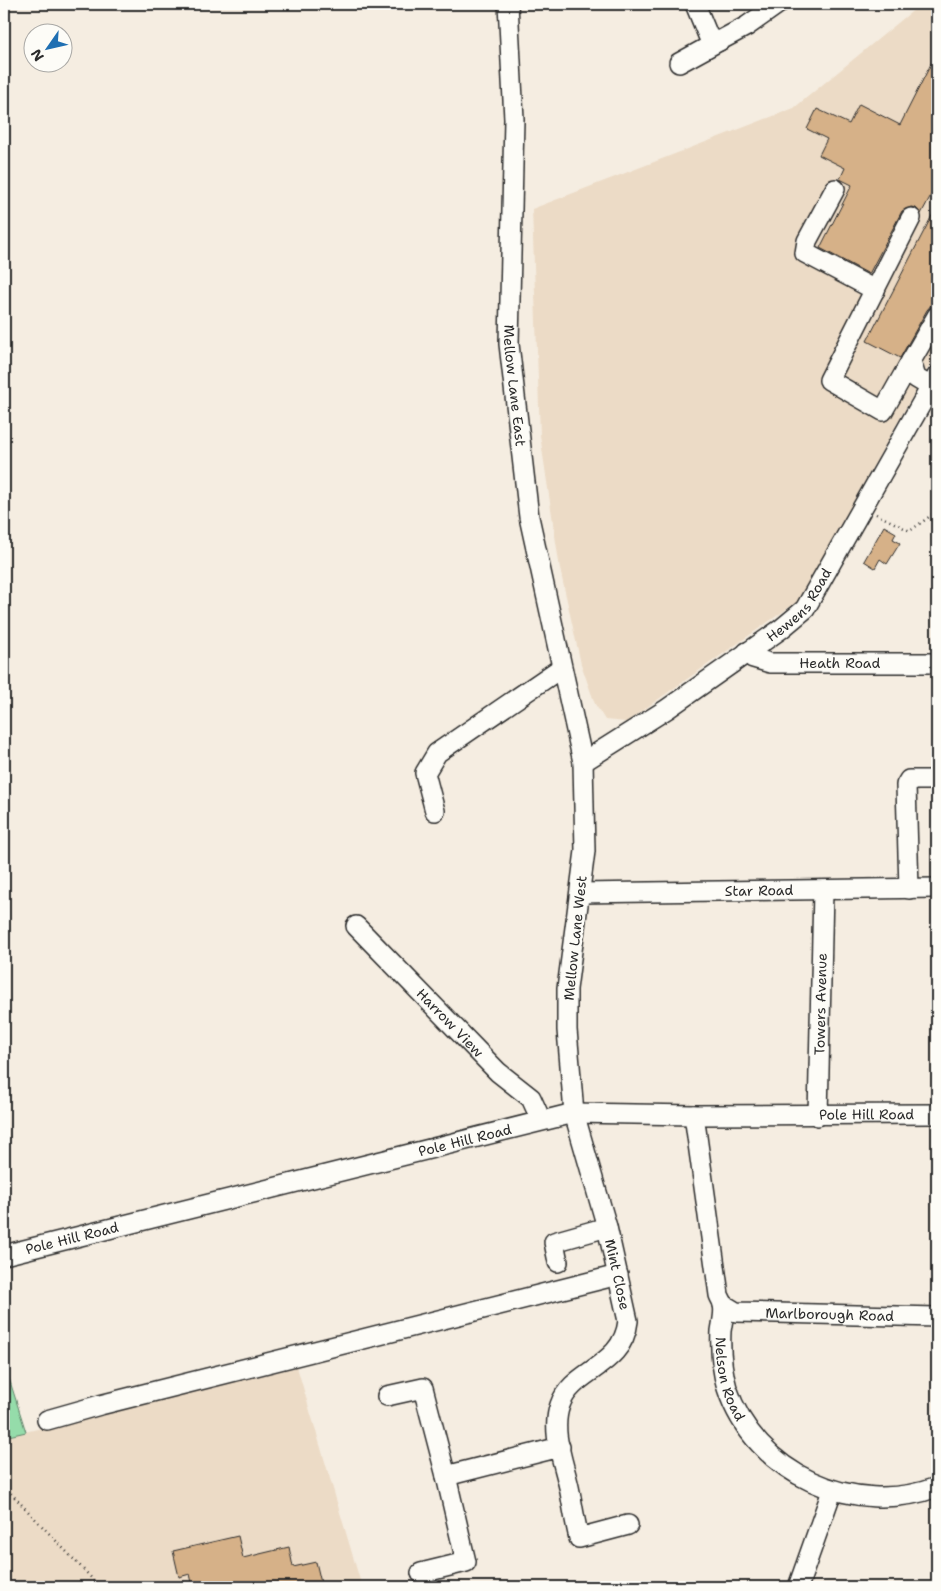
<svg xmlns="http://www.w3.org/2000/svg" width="941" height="1591" font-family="'Shantell Sans',sans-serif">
<rect width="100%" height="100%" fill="#f5ede1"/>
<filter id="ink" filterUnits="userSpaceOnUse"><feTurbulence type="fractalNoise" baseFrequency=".02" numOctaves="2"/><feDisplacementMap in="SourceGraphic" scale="10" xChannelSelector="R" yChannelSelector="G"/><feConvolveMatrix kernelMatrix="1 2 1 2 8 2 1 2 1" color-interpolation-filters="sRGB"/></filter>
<g filter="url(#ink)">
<!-- built -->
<path fill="#ecdbc6" d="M921 4H937V352L798 601 626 722 605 720 595 704 581 664 560 569 540 435 532 209 794 108Z
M297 1367 362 1587H4V1437Z"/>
<!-- green -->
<path fill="#95dcaa" stroke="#60846a" d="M7 1372 26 1432 4 1437V1373Z"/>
<!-- building -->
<path fill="#d6b188" stroke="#2b2b2b" d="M937 52V184L921 214 916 208 911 207 902 211 869 274 820 248 852 185 840 179 845 168 819 155 827 139 807 129 817 109 849 124 859 104 900 125Z
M937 206V298L927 310 900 358 867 341Z
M884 526 896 533 893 539 900 543 887 564 880 559 875 568 864 561Z
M238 1536 243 1558 289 1547 293 1567 316 1562 322 1587H193L190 1574 179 1577 173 1551Z"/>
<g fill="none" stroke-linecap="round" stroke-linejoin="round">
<!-- minor casing -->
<g stroke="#2b2b2b" stroke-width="22">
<g id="minor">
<path id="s1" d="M508 4 514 119 509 344 529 517 583 762 585 851 567 989V1030L574 1113 607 1227 628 1321C623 1368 572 1369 560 1405 550 1433 565 1465 570 1492 573 1508 575 1522 579 1538L628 1525"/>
<path d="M695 4 709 38 719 41 747 26 778 4"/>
<path d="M679 63 719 41"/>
<path d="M835 189 807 241 805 253 875 290"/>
<path d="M911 218 829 380 883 411 911 361"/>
<path d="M931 387 916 378 911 361 937 316"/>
<path id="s2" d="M747 652 753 658 770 663H937"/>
<path id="s3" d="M583 762 667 709 781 629 805 609 937 376"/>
<path d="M435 811 425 773 437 753 561 668"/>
<path d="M909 889 906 785 909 780H937"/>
<path id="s4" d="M580 893 937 888"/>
<path id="s5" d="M356 926 498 1072 531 1098 541 1120"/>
<path id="s6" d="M694 1115 719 1295C720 1298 723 1302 723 1305 725 1312 722 1324 721 1331 720 1350 722 1370 727 1388 755 1474 854 1518 937 1487"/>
<path id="s7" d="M818 1116 823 890"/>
<path id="s8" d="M4 1255 574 1113 694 1115 937 1114"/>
<path d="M558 1262 554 1242 607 1227"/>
<path id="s9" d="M723 1304 736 1312 937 1317"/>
<path d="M387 1396 423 1388 446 1476 466 1562 421 1573"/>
<path d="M47 1420 100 1405 618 1275"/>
<path d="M446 1476 560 1447"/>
<path d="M798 1587 832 1491"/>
</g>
</g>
<!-- path -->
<path stroke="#2b2b2b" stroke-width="2.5" stroke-dasharray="1 4" stroke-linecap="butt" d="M876 514 910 531 937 511
M4 1486 100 1587"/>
<!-- minor -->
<use href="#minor" stroke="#fdfcf7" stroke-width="19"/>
</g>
</g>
<g text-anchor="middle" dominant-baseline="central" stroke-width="5" stroke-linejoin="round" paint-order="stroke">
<!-- street labels -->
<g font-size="14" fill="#2b2b2b" stroke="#fdfcf7">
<text stroke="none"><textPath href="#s1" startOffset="382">Mellow Lane East</textPath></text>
<text stroke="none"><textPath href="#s3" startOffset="269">Hewens Road</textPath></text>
<text stroke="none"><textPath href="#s2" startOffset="96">Heath Road</textPath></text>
<text stroke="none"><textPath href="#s4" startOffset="179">Star Road</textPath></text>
<text transform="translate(575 938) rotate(-84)">Mellow Lane West</text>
<text stroke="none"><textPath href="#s7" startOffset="112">Towers Avenue</textPath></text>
<text stroke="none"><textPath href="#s5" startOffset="135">Harrow View</textPath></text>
<text stroke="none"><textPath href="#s8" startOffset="880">Pole Hill Road</textPath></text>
<text stroke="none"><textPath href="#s8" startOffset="475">Pole Hill Road</textPath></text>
<text stroke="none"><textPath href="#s8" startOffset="70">Pole Hill Road</textPath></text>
<text stroke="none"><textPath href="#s1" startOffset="1285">Mint Close</textPath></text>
<text stroke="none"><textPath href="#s9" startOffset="109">Marlborough Road</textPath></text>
<text stroke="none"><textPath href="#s6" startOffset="268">Nelson Road</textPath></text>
</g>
</g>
<!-- margin -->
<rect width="941" height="1591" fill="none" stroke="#fdfcf7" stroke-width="20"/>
<rect x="10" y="10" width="921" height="1571" fill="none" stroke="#2b2b2b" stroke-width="2" filter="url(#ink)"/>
<!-- north arrow -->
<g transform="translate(48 48) rotate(236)"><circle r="24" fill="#fdfcf7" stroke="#a9a8a5"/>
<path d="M0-4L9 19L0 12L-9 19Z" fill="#1f6fb2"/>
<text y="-8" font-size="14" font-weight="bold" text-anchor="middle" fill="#2b2b2b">N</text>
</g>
</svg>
